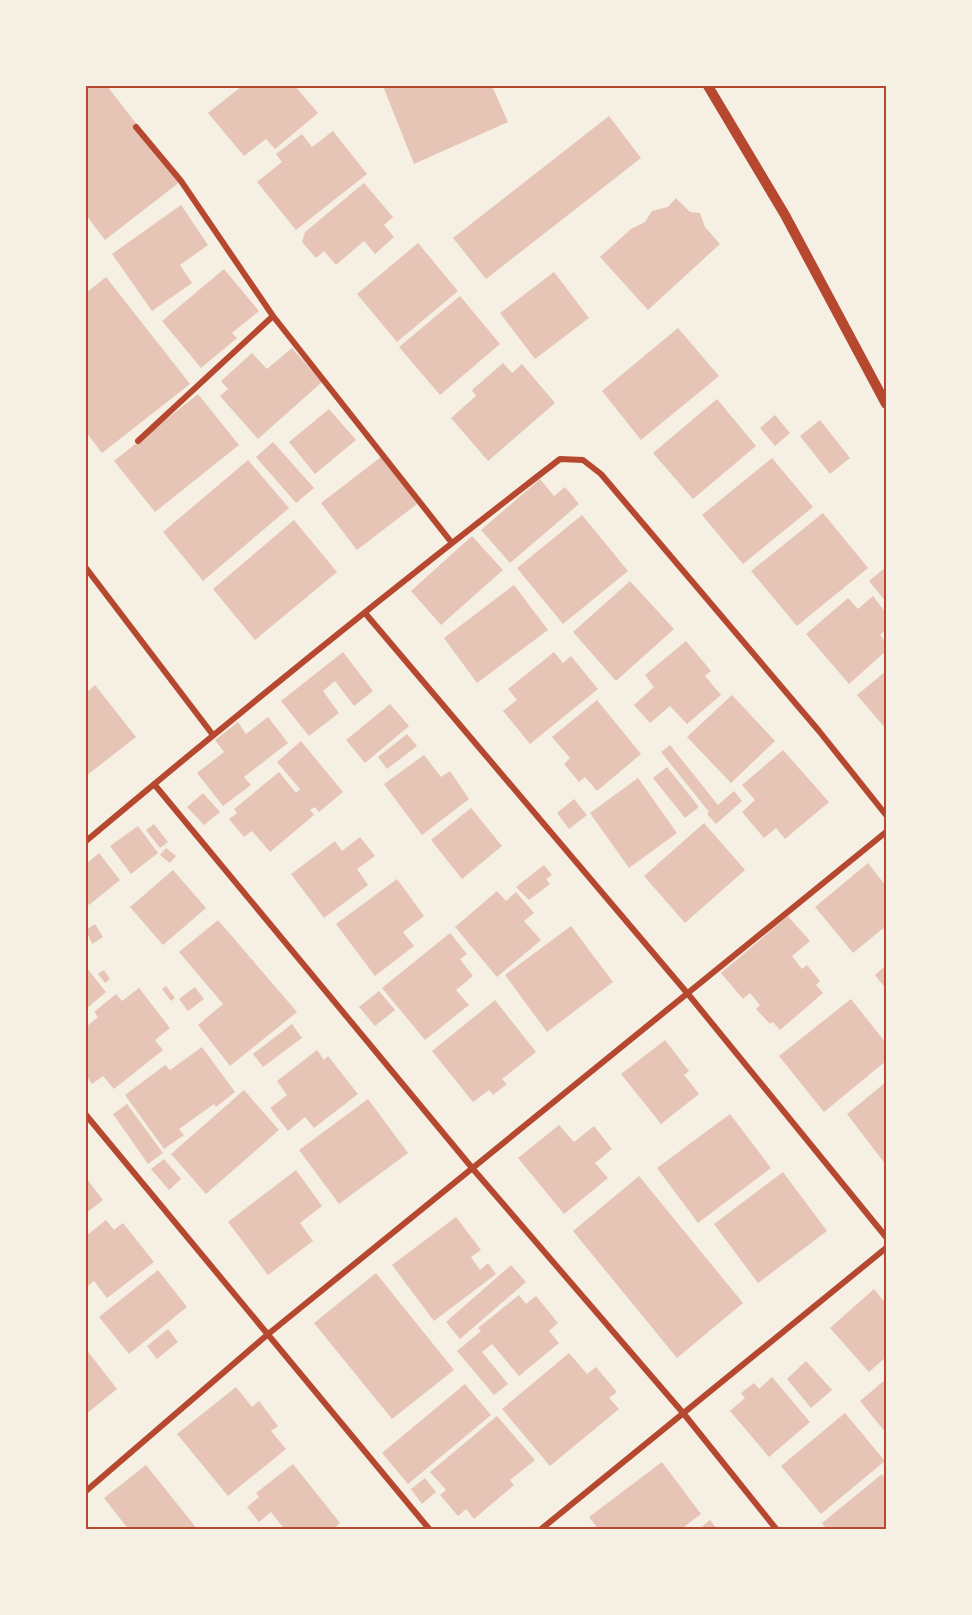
<svg xmlns="http://www.w3.org/2000/svg" width="972" height="1615" font-family="'Golos Text',sans-serif">
<rect width="100%" height="100%" fill="#f6efe4"/>
<!-- building -->
<path fill="#e6c5b7" d="M86 86H107L181 181 105 240 86 215Z
M242 86H295L318 113 275 149 266 139 244 156 208 113Z
M383 86H492L508 122 414 164Z
M609 116 641 158 486 279 453 238Z
M333 131 367 174 296 230 257 182 282 162 276 154 302 134 312 147Z
M364 183 393 217 384 225 394 237 375 254 364 241 336 265 324 251 316 258 302 242 305 232Z
M676 198 690 212 700 213 705 227 720 244 648 310 600 257 631 229 645 222 652 211 668 207Z
M181 205 208 245 180 265 192 283 152 311 112 254Z
M418 243 458 291 397 342 357 294Z
M224 269 259 311 232 333 237 338 201 368 162 321Z
M554 272 589 318 535 359 500 313Z
M106 277 190 384 102 453 86 432V293Z
M460 296 500 344 440 395 399 347Z
M678 328 719 376 641 440 602 391Z
M292 348 322 382 258 439 220 396 228 389 221 381 252 353 267 369Z
M503 363 512 373 522 364 555 403 488 461 451 418 476 396 472 390Z
M198 394 239 445 155 512 114 461Z
M717 399 756 446 693 499 653 453Z
M329 409 356 440 315 474 289 442Z
M775 415 790 433 775 446 760 428Z
M820 420 850 458 830 474 800 436Z
M273 442 314 488 296 503 256 457Z
M381 457 417 504 357 550 321 503Z
M772 458 813 507 743 564 702 515Z
M248 460 289 508 203 581 163 532Z
M540 479 554 496 565 487 579 504 510 563 481 530Z
M823 513 868 568 797 626 751 571Z
M582 515 628 571 563 624 517 568Z
M294 520 337 572 255 640 213 589Z
M472 536 503 570 441 625 411 591Z
M886 567V602L869 581Z
M630 581 674 629 616 681 573 632Z
M514 585 548 630 477 683 444 638Z
M873 596 886 613V629L880 635 886 643V651L849 684 806 634 848 598 858 609Z
M686 641 711 671 705 676 721 695 687 724 670 706 650 723 634 705 654 687 645 675Z
M343 652 373 691 354 706 335 681 323 691 339 713 309 736 281 701Z
M554 652 563 663 571 656 598 689 530 744 503 711 517 700 508 689Z
M886 671V729L857 695Z
M95 685 136 737 86 776V693Z
M732 695 775 741 731 783 687 737Z
M597 700 641 754 597 791 585 777 579 782 564 764 570 758 552 737Z
M390 704 409 726 365 763 346 740Z
M268 717 288 743 244 777 251 785 223 806 197 773 224 752 215 740 238 722 246 734Z
M407 734 417 746 387 769 378 757Z
M301 741 343 792 319 812 315 807 310 810 314 815 270 852 252 831 244 837 229 819 237 813 234 809 279 772 296 793 300 789 277 762Z
M670 745 718 805 734 791 742 801 716 824 707 814 709 812 661 752Z
M783 750 829 802 785 839 776 828 764 838 742 812 755 800 742 785Z
M424 755 441 777 450 771 469 799 422 835 384 784Z
M667 767 699 807 685 818 653 778Z
M638 778 677 833 629 868 590 813Z
M203 793 220 812 204 825 187 807Z
M574 799 587 815 569 829 557 813Z
M471 808 502 846 462 879 431 840Z
M704 823 745 870 685 923 644 876Z
M154 824 168 842 160 848 146 830Z
M138 826 158 853 131 874 110 846Z
M360 837 375 856 357 869 368 885 324 918 291 874 335 841 342 851Z
M166 848 176 856 170 863 160 855Z
M99 853 120 880 89 905 86 901V864Z
M868 863 886 886V926L853 953 815 907Z
M544 865 552 875 546 879 550 884 529 900 516 887Z
M173 870 206 908 163 945 130 907Z
M397 879 424 916 403 932 414 946 375 976 336 924Z
M497 891 506 901 516 892 534 913 524 921 541 940 497 977 455 927Z
M788 916 810 941 792 956 802 969 807 965 820 981 816 985 823 993 780 1030 773 1022 770 1024 756 1009 760 1005 750 993 743 999 721 973Z
M218 920 297 1012 230 1066 198 1025 223 1004 179 952Z
M95 924 103 937 92 944 86 930Z
M571 926 613 982 547 1032 505 975Z
M450 933 467 954 460 959 473 976 456 990 469 1005 425 1040 382 988Z
M886 965V989L875 975Z
M86 967 106 992 86 1009Z
M104 970 110 979 105 983 98 974Z
M166 986 175 998 171 1001 162 989Z
M195 987 204 999 188 1011 179 999Z
M139 988 170 1028 155 1040 163 1050 114 1089 103 1076 92 1084 86 1075V1027L98 1017 94 1012 116 994 122 1001Z
M379 991 395 1010 375 1026 359 1007Z
M851 999 886 1043V1061L824 1112 779 1056Z
M495 1000 536 1052 502 1079 507 1084 493 1095 489 1090 473 1102 432 1051Z
M292 1024 302 1038 263 1067 253 1054Z
M665 1040 689 1071 684 1075 699 1094 661 1124 621 1074Z
M202 1047 235 1092 216 1107 214 1104 179 1129 184 1135 164 1149 125 1095 165 1065 170 1070Z
M317 1050 324 1060 328 1056 358 1094 314 1128 305 1117 288 1131 270 1108 287 1095 277 1081Z
M886 1082V1165L847 1114Z
M244 1090 279 1130 206 1194 171 1154Z
M368 1099 408 1153 339 1204 299 1150Z
M127 1104 163 1153 148 1164 113 1114Z
M730 1114 771 1168 698 1223 657 1168Z
M559 1125 574 1142 594 1126 612 1149 595 1163 608 1178 564 1214 518 1158Z
M164 1159 181 1179 169 1190 151 1169Z
M296 1170 322 1206 300 1223 313 1241 268 1275 228 1222Z
M783 1172 827 1231 758 1283 714 1224Z
M639 1176 743 1303 677 1358 573 1231Z
M86 1178 103 1200 86 1213Z
M456 1217 481 1250 471 1257 480 1270 488 1263 496 1274 434 1321 392 1265Z
M106 1220 114 1230 123 1223 154 1262 107 1298 94 1281 86 1287V1236Z
M511 1265 526 1282 460 1339 446 1322Z
M158 1270 187 1307 129 1354 99 1317Z
M376 1273 454 1370 392 1419 314 1323Z
M874 1289 886 1304V1357L869 1372 830 1328Z
M519 1295 526 1304 536 1296 558 1323 549 1331 559 1343 519 1376 492 1344 482 1352 508 1384 494 1395 457 1351 481 1331 478 1328Z
M168 1329 178 1342 157 1359 147 1346Z
M86 1349 117 1389 86 1414Z
M569 1353 587 1374 596 1367 617 1392 609 1398 619 1409 550 1466 502 1409Z
M806 1361 832 1390 811 1408 787 1379Z
M772 1377 810 1422 769 1457 730 1411 745 1398 741 1393 754 1383 759 1389Z
M886 1379V1433L860 1401Z
M465 1384 491 1415 408 1484 382 1453Z
M236 1387 252 1407 259 1401 278 1426 271 1431 286 1449 228 1496 177 1434Z
M845 1413 885 1461 821 1514 781 1466Z
M497 1416 535 1460 510 1480 514 1485 474 1519 466 1509 458 1516 440 1495 446 1490 430 1472Z
M662 1462 701 1514 680 1530H599L589 1517Z
M293 1464 340 1523 332 1530H285L271 1512 259 1522 247 1507 259 1497 256 1493Z
M146 1465 198 1530H129L104 1498Z
M882 1474 886 1479V1530H827L822 1523Z
M425 1478 436 1492 422 1504 411 1489Z
M710 1520 718 1530H698Z"/>
<g fill="none" stroke-linecap="round" stroke-linejoin="round">
<!-- minor -->
<path stroke="#b5482f" stroke-width="6" d="M136 127 181 181 273 316 452 543
M138 441 273 316
M86 568 213 735
M365 613 688 994 886 1237
M154 784 473 1169 684 1414 777 1530
M86 841C241 711 399 583 560 459L583 460 601 474 819 731 886 815
M86 1115 430 1530
M86 1491 267 1335 886 832
M540 1530 886 1248"/>
<!-- tertiary -->
<path stroke="#b5482f" stroke-width="10" d="M708 86 785 215 886 404"/>
</g>
<!-- border -->
<rect width="972" height="1615" fill="none" stroke="#f6efe4" stroke-width="174"/>
<rect x="87" y="87" width="798" height="1441" fill="none" stroke="#b5482f" stroke-width="2"/>
</svg>
